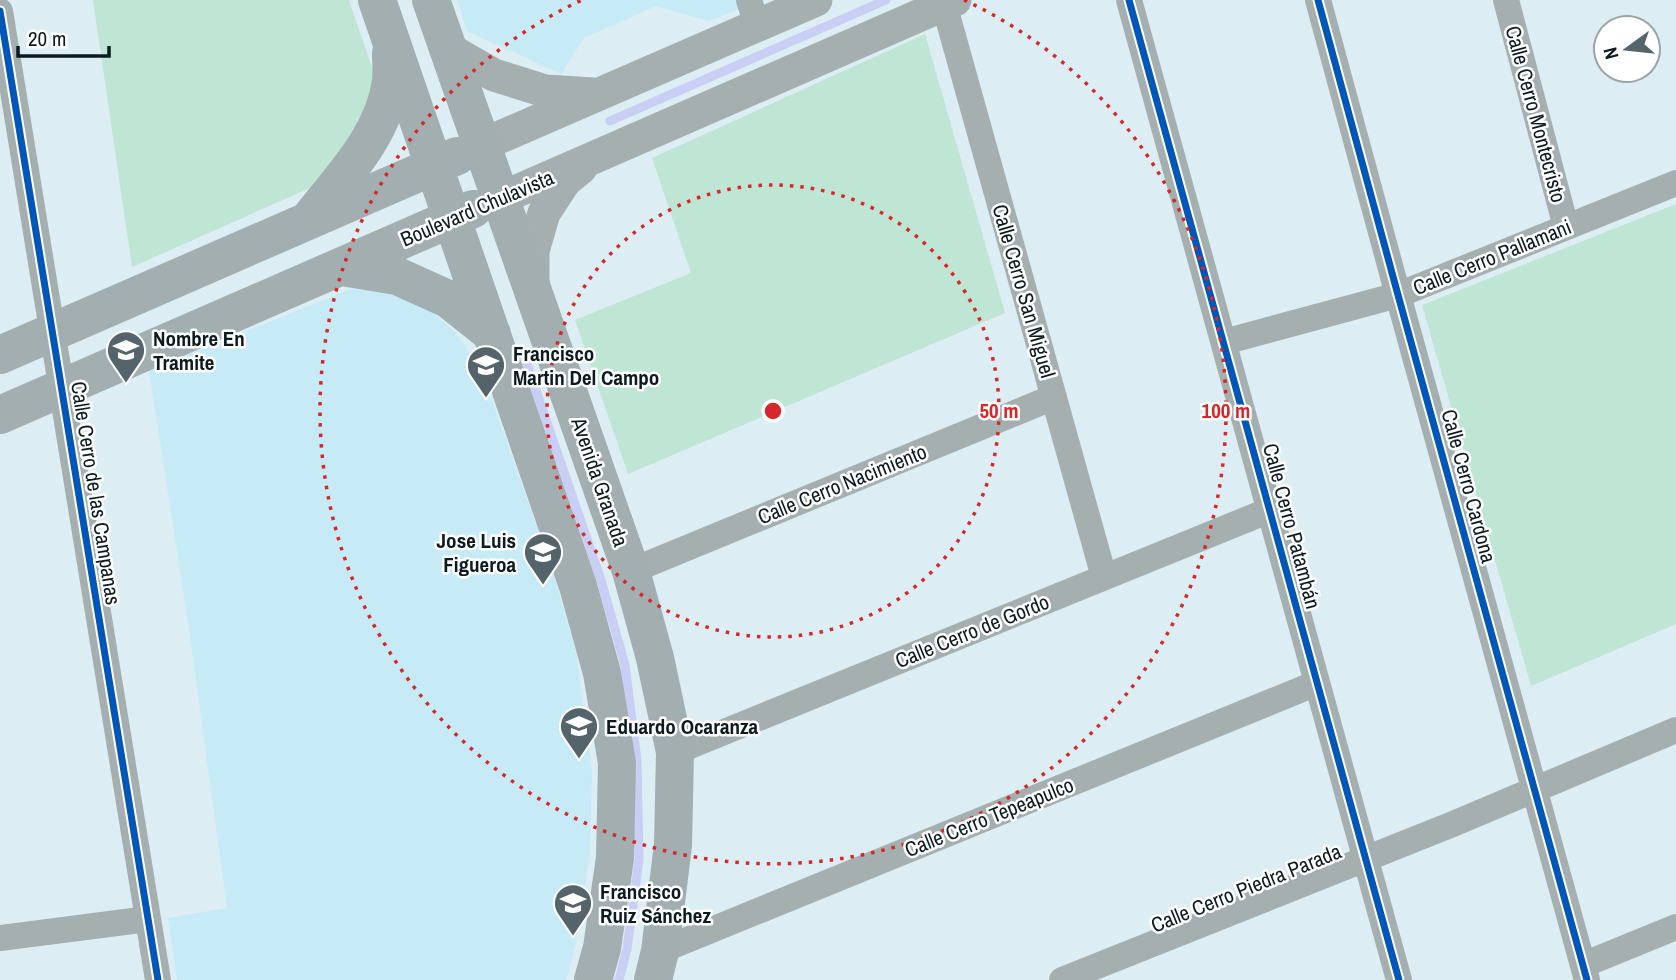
<svg xmlns="http://www.w3.org/2000/svg" width="1676" height="980" font-family="'Archivo Narrow',sans-serif">
<rect width="100%" height="100%" fill="#dcedf4"/>
<!-- built -->
<path fill="#c7eaf7" d="M457 0H737L739 9 709 21 656 6 584 38 561 74 467 31Z
M351 289 388 291 424 305 455 332 481 370 552 569 576 652 592 770 590 854 575 947 566 980H177L168 918 227 908 189 629 149 370Z"/>
<!-- green -->
<path fill="#bfe5d5" d="M93 0H349L378 85 360 134 319 184 132 267Z
M925 34 1005 313 628 474 575 320 691 273 652 158Z
M1676 204V624L1531 686 1422 305Z"/>
<g fill="none" stroke-linecap="round" stroke-linejoin="round">
<!-- stream -->
<path stroke="#c9cef4" stroke-width="9" d="M610 121 886 0
M527 364 601 580 625 665 637 760 639 860 627 949 619 980"/>
<!-- minor -->
<path stroke="#a5afb0" stroke-width="26" d="M749 0 757 26
M1129 0 1399 980
M1318 0 1398 295 1587 980
M1506 0 1566 227
M944 4 1104 577
M0 11 158 980
M1224 342 1398 295 1676 183
M631 571 1054 397
M675 752 1270 510
M0 938 148 919
M660 951 1317 683
M1583 965 1676 927
M1062 980 1453 824 1676 730"/>
<!-- tertiary -->
<path stroke="#a5afb0" stroke-width="33" d="M447 48 494 75 545 91 593 94
M482 145 816 0
M501 198 955 0
M533 284V251L544 213 565 181 581 168"/>
<!-- secondary -->
<path stroke="#a2aeb0" stroke-width="38" d="M377 0 578 586 602 673 617 763 615 858 602 948 593 980
M431 0 631 571 655 658 675 752 673 845 660 951 653 980
M311 217C343 176 384 135 391 81 392 72 391 62 391 53
M342 267 397 276 448 299 492 334
M0 355 457 156
M0 415 473 209"/>
<!-- cycleway casing -->
<g stroke="#fff" stroke-width="11">
<path id="cycleway" d="M1129 0 1399 980
M1318 0 1398 295 1587 980
M0 11 158 980"/>
</g>
<!-- cycleway -->
<use href="#cycleway" stroke="#0057b8" stroke-width="7"/>
</g>
<!-- distance rings -->
<g fill="none" stroke="#d62828" stroke-width="3.5" stroke-dasharray="3.5 7">
<circle cx="773" cy="411" r="226"/>
<path d="M964 0A453 453 0 1 1 582 0"/>
</g>
<!-- icons -->
<defs>
<g id="school-pin" transform="scale(2.0125)"><path d="M0 17L-7.5 6A9.5 9.5 0 1 1 7.5 6Z" fill="#54646a" stroke="#fff"/><path d="M0-5L7-2L0 1L-7-2ZM-4 1L0 2.5L4 1V4Q0 6-4 4Z" fill="#fff"/></g>
</defs>
<g fill-rule="evenodd">
<use href="#school-pin" x="126" y="350"/>
<use href="#school-pin" x="486" y="365"/>
<use href="#school-pin" x="543" y="552"/>
<use href="#school-pin" x="579" y="726"/>
<use href="#school-pin" x="573" y="903"/>
</g>
<g text-anchor="middle" dominant-baseline="central" stroke-width="5" stroke-linejoin="round" paint-order="stroke">
<!-- street labels -->
<g font-size="21" fill="#0b1b20" stroke="#fff">
<text transform="translate(1536 114) rotate(75)">Calle Cerro Montecristo</text>
<text transform="translate(477 208) rotate(-23)">Boulevard Chulavista</text>
<text transform="translate(1492 257) rotate(-22)">Calle Cerro Pallamani</text>
<text transform="translate(1024 291) rotate(74)">Calle Cerro San Miguel</text>
<text transform="translate(600 482) rotate(71)">Avenida Granada</text>
<text transform="translate(842 484) rotate(-22)">Calle Cerro Nacimiento</text>
<text transform="translate(1469 486) rotate(75)">Calle Cerro Cardona</text>
<text transform="translate(96 493) rotate(81)">Calle Cerro de las Campanas</text>
<text transform="translate(1292 526) rotate(75)">Calle Cerro Patambán</text>
<text transform="translate(972 631) rotate(-22)">Calle Cerro de Gordo</text>
<text transform="translate(989 817) rotate(-22)">Calle Cerro Tepeapulco</text>
<text transform="translate(1246 888) rotate(-22)">Calle Cerro Piedra Parada</text>
</g>
<!-- poi labels -->
<g font-size="21" font-weight="bold" fill="#0b1b20" stroke="#fff" text-anchor="start">
<text x="153" y="338">Nombre En<tspan x="153" dy="24">Tramite</tspan></text>
<text x="513" y="353">Francisco<tspan x="513" dy="24">Martin Del Campo</tspan></text>
<text x="516" y="540" text-anchor="end">Jose Luis<tspan x="516" dy="24">Figueroa</tspan></text>
<text x="606" y="726">Eduardo Ocaranza</text>
<text x="600" y="891">Francisco<tspan x="600" dy="24">Ruiz Sánchez</tspan></text>
</g>
</g>
<circle cx="773" cy="411" r="10" fill="#d62828" stroke="#fff" stroke-width="3.5"/>
<g font-size="21" text-anchor="middle" font-weight="bold" fill="#d62828" stroke="#fff" stroke-width="5" stroke-linejoin="round" paint-order="stroke">
<text x="999" y="418">50 m</text>
<text x="1226" y="418">100 m</text>
</g>
<!-- north arrow -->
<g transform="translate(1627 49) rotate(255)"><circle r="33" fill="#ffffff" stroke="#9da4a6" stroke-width="2"/>
<path d="M0-5L12 26L0 18L-12 26Z" fill="#54646a"/>
<text y="-10" font-size="19" font-weight="bold" text-anchor="middle" fill="#0b1b20">N</text>
</g>
<!-- scale -->
<path d="M18 46v10h91v-10" fill="none" stroke="#0b1b20" stroke-width="3.5"/>
<text x="28" y="46" font-size="21" fill="#0b1b20" stroke="#ffffff" stroke-width="5" paint-order="stroke">20 m</text>
</svg>
